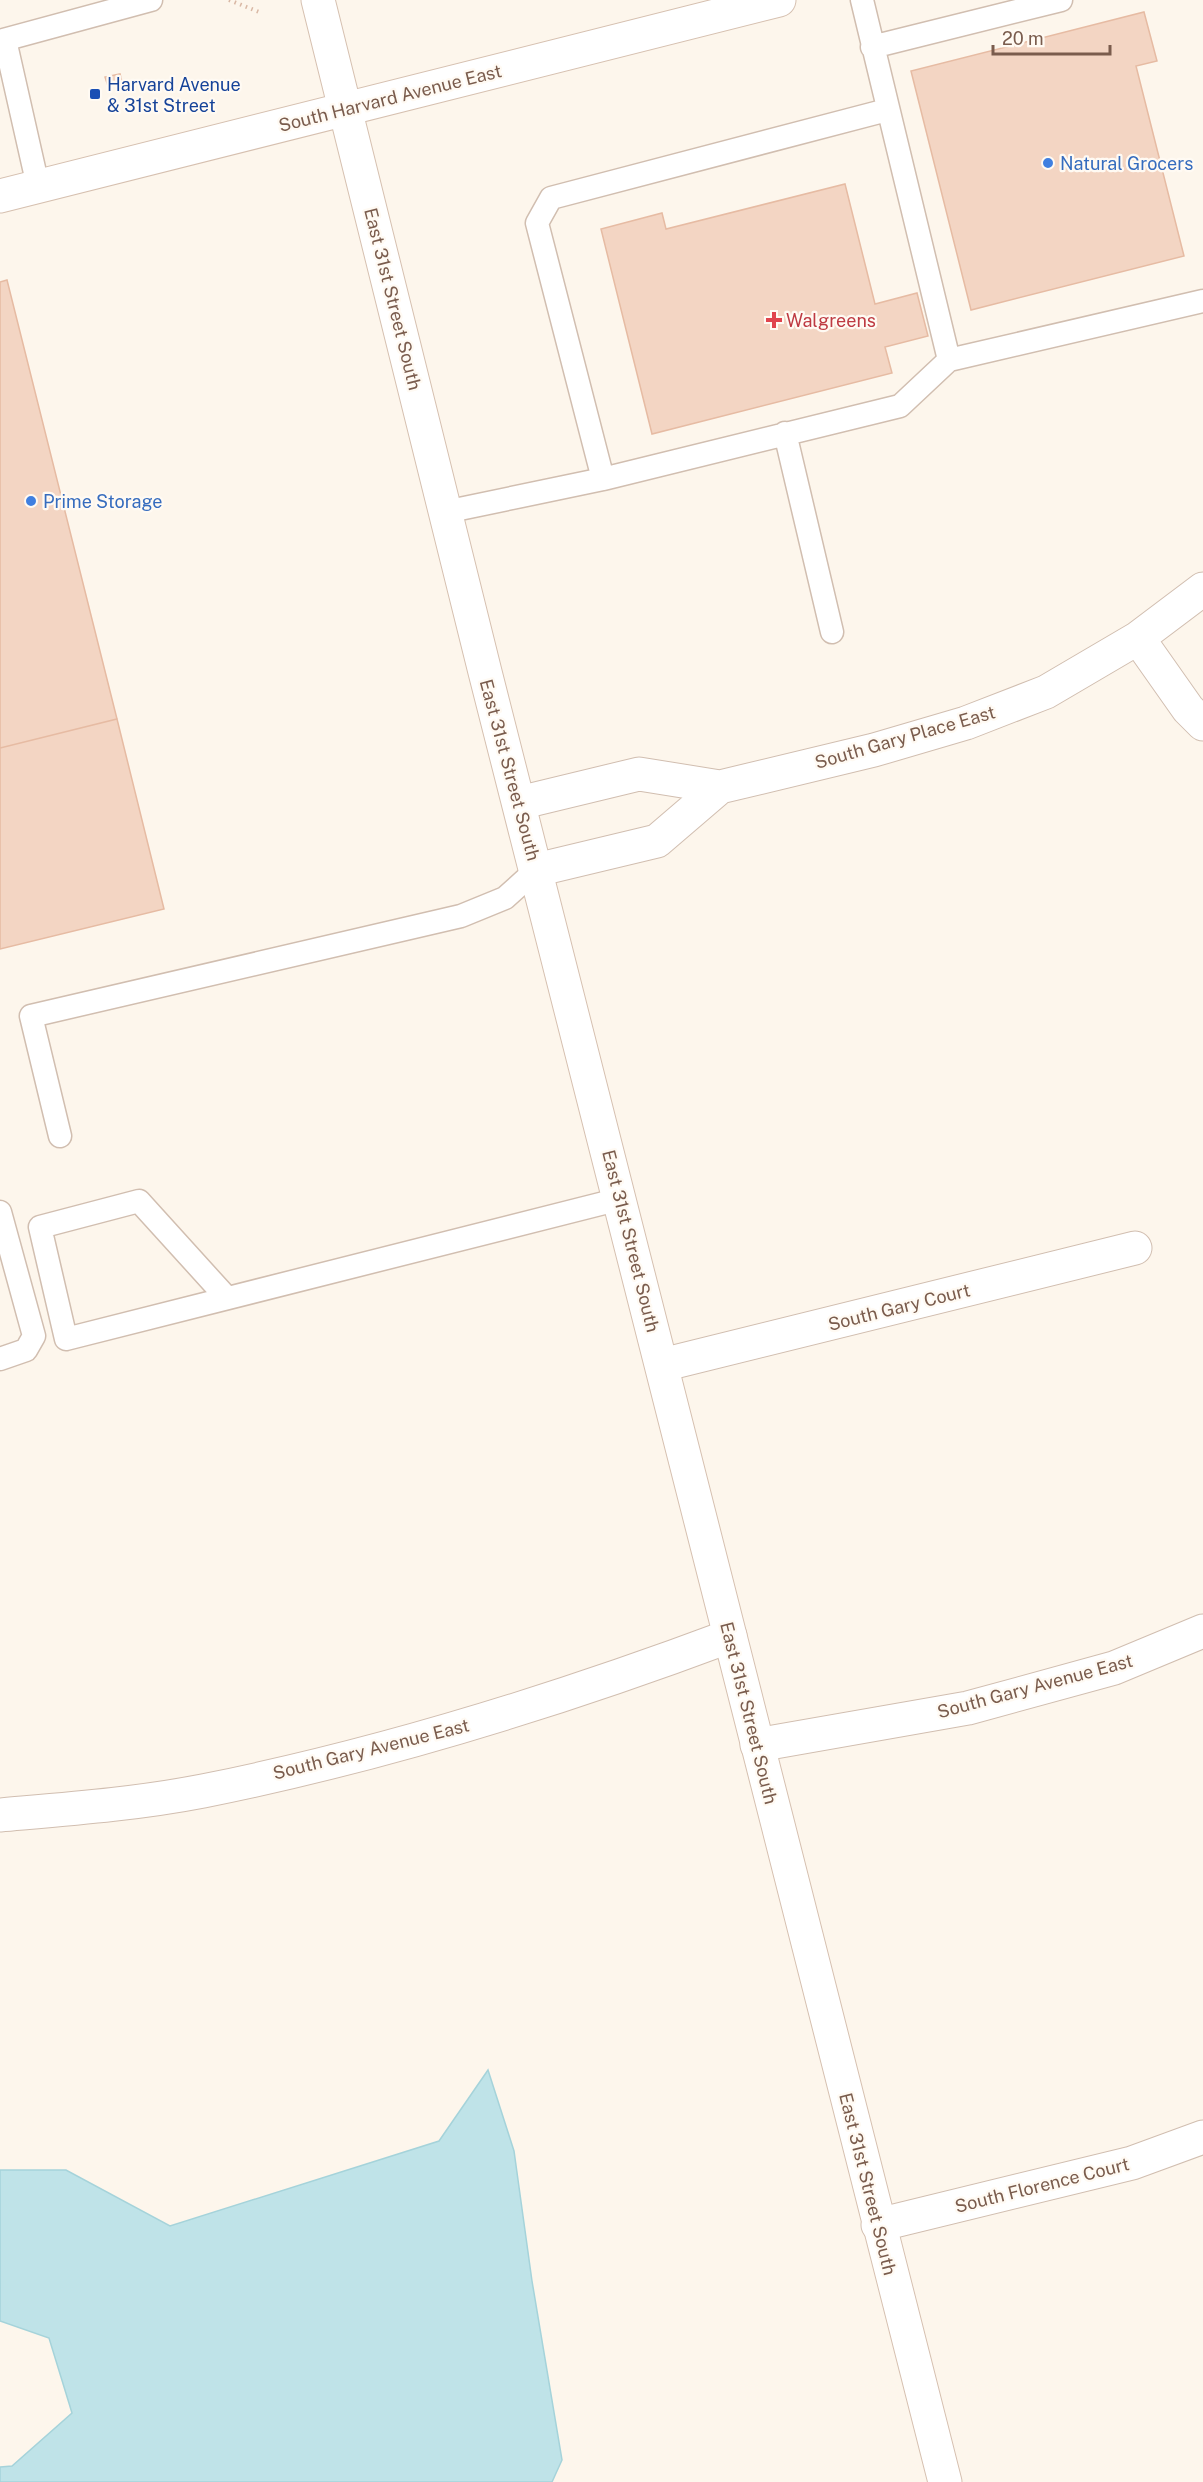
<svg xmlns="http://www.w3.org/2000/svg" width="1203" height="2482" font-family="'Public Sans',sans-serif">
<rect width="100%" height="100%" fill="#fdf6ec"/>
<!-- water -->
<path fill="#bfe3e8" stroke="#a5d3da" stroke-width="1.5" d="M488 2070 514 2151 532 2281 562 2460 552 2482H0V2467L12 2466 72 2413 49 2338 0 2321V2170H66L170 2226 439 2141Z"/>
<!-- building -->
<path fill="#f3d5c3" stroke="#e6bba3" stroke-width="1.5" d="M1144 12 1157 61 1136 66 1184 256 971 310 911 71Z
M120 74 122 82 108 86 105 77Z
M845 184 875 304 917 293 928 336 885 347 892 373 652 434 601 229 662 213 666 229Z
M7 280 117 719 0 748V282Z
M117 719 164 909 0 949V748Z"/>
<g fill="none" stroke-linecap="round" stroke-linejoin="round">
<!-- lane casing -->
<g stroke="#d1beb0" stroke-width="25">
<path id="lane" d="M5 40 38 186
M0 41 151 0
M872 47 1061 0
M949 360 1203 301
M785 433 832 632
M603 479 537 223 551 198 887 110
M445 512 603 479 900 406 949 360 862 0
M60 1136 31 1016 461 916 505 898 536 870
M0 1212 34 1336 26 1350 0 1359
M227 1298 139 1201 40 1227 66 1339 620 1199"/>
</g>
<!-- street casing -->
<g stroke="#d1beb0" stroke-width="35">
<path id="street" d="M1138 638 1188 709 1203 724
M519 803 639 774 720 787 874 750 966 723 1046 692 1138 638 1203 589
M536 870 657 841 720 787
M662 1365 1135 1248
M757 1745 968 1708 1114 1668 1203 1631
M0 1815C68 1809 136 1804 203 1791 383 1755 559 1700 730 1636
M878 2225 1132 2163 1203 2137"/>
</g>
<!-- secondary casing -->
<g stroke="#d6c0b0" stroke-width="35">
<path id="secondary" d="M318 0 485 672 945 2482
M0 196 779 0"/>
</g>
<!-- path -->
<path stroke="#d9b8a5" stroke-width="4" stroke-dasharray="1.5 4.5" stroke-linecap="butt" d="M229 0 259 12"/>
<!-- lane -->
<use href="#lane" stroke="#fff" stroke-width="22"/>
<!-- street -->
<use href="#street" stroke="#fff" stroke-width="33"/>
<!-- secondary -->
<use href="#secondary" stroke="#fff" stroke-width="33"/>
</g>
<!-- markers -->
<rect fill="#1a4fb4" stroke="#fffaf3" stroke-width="2" x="89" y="88" width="12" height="12" rx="3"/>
<g fill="#3f7fe0" stroke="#fffaf3" stroke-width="2">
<circle cx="1048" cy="163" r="6"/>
<circle cx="31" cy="501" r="6"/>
</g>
<path fill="#e0444e" stroke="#fffaf3" stroke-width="2" d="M771 311h6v6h6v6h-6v6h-6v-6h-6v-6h6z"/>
<g text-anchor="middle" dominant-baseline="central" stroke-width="4.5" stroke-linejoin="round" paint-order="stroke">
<!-- transit labels -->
<g font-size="18" fill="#164399" stroke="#fffaf3" text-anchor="start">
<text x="107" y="84">Harvard Avenue<tspan x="107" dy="21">&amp; 31st Street</tspan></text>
</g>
<!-- street labels -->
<g font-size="18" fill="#7a5c4d" stroke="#fffaf3">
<text transform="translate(390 98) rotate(-14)">South Harvard Avenue East</text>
<text transform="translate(393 299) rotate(76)">East 31st Street South</text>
<text transform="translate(905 737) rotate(-16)">South Gary Place East</text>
<text transform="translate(510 770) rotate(75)">East 31st Street South</text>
<text transform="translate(631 1241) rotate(76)">East 31st Street South</text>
<text transform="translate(899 1307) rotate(-14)">South Gary Court</text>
<text transform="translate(1035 1686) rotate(-15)">South Gary Avenue East</text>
<text transform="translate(749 1713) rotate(76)">East 31st Street South</text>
<text transform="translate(371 1749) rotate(-14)">South Gary Avenue East</text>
<text transform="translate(868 2184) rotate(76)">East 31st Street South</text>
<text transform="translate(1042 2185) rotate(-14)">South Florence Court</text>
</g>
<!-- shop labels -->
<g font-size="18" fill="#366cbe" stroke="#fffaf3" text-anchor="start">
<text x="1060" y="163">Natural Grocers</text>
<text x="43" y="501">Prime Storage</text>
</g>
<!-- health labels -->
<g font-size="18" fill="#be3a42" stroke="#fffaf3" text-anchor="start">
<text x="786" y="320">Walgreens</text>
</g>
</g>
<!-- scale -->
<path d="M993 45v9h117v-9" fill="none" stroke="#7a5c4d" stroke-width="3"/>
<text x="1002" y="45" font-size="18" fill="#7a5c4d" stroke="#fffaf3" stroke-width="4.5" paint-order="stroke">20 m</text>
</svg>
